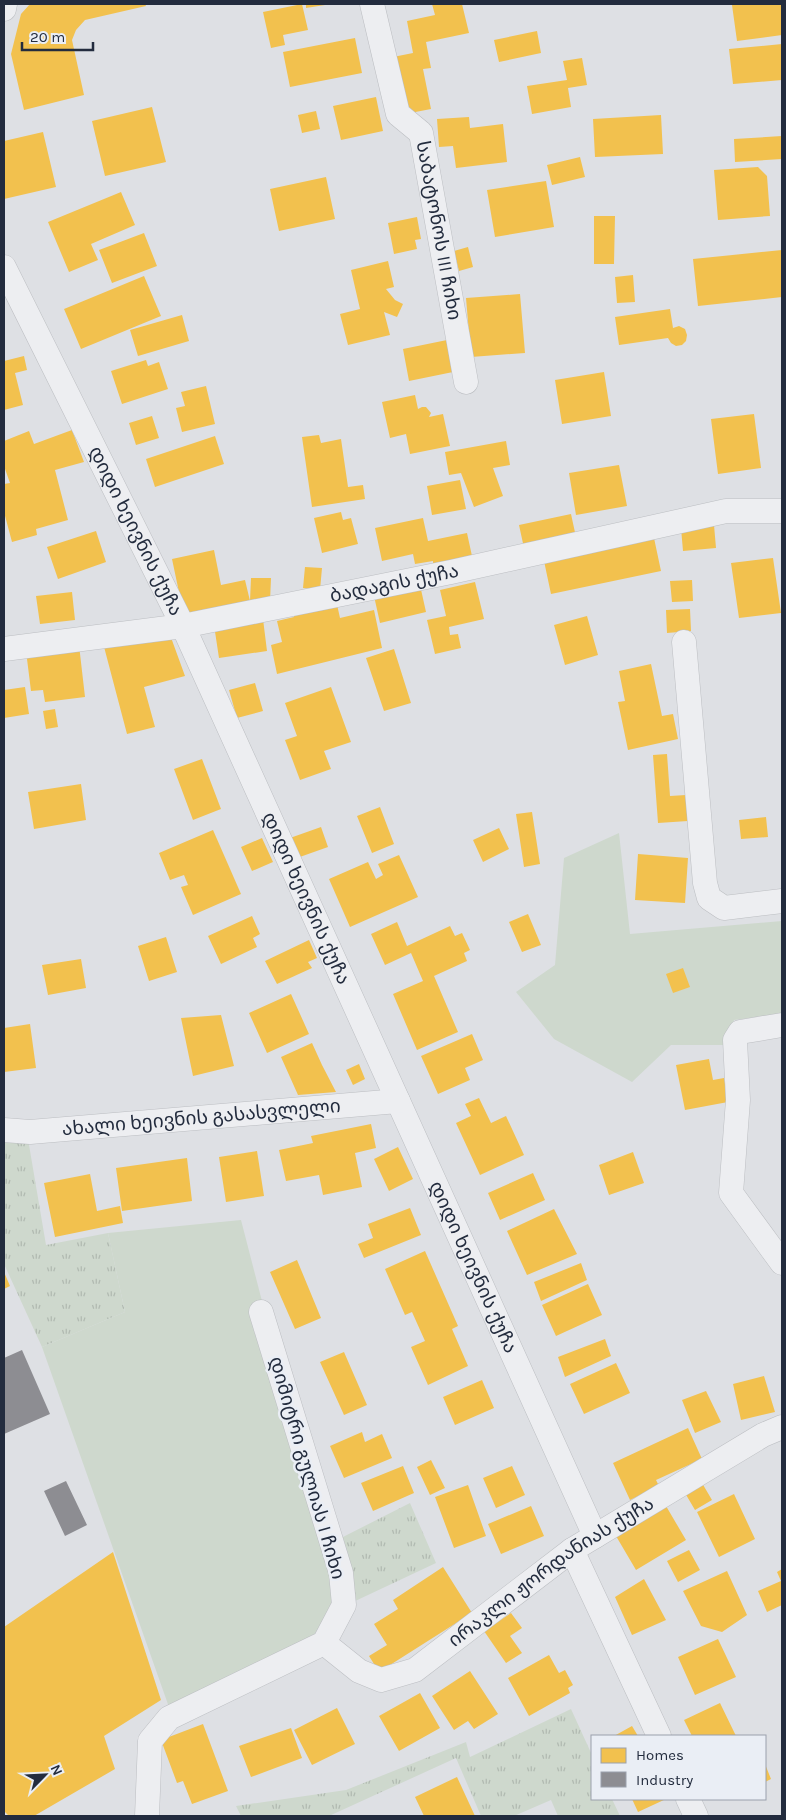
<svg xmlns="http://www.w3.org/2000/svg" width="786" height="1820" font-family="Karla,'Noto Sans Georgian',sans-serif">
<defs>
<pattern id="grass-tufts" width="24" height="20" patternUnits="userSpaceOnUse" patternTransform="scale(1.25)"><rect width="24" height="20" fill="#ced8cd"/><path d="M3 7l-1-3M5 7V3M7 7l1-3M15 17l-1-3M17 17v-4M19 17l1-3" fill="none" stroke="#b1bab1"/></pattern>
</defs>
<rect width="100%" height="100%" fill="#dee0e4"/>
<!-- grass -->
<path fill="url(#grass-tufts)" d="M4 1138 28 1139 46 1245 108 1233 125 1312 42 1347 4 1264Z
M410 1503 436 1563 351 1603 339 1539Z
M571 1709 592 1755V1799H612L620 1816H558L551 1800 514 1816H481L456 1758 329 1816H241L236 1806 346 1790 466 1742 470 1757Z"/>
<!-- park -->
<path fill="#ced8cd" d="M619 833 630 934 782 921V1014L734 1020 726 1045H671L632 1082 554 1039 516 992 555 965 564 858Z
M241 1220 332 1572 335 1602 316 1637 170 1710 42 1347 125 1312 108 1233Z"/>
<!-- homes -->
<path fill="#f2c14e" d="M30 4H145L146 6 85 20 76 30 72 40 84 95 24 110 11 54 21 14Z
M302 4 308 30 283 35 285 45 271 48 263 12Z
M306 4H324L325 5 306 8Z
M432 4H462L469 33 426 42 431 68 423 69 431 109 405 114 393 57 413 53 407 21 435 15Z
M740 4H782V35L737 41 732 5Z
M537 31 541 53 499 62 494 40Z
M355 38 362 73 290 87 283 52Z
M782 44V80L733 84 729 49Z
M582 58 587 85 568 88 571 107 532 114 527 86 567 80 563 61Z
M376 97 383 131 341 140 333 106Z
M152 107 166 162 105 176 92 121Z
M316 111 320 129 302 133 298 115Z
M661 115 663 154 595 157 593 119Z
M469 117 470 128 503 124 507 162 456 168 453 146 439 147 437 119Z
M43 132 56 187 4 199V141Z
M782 136V159L735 162 734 139Z
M580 157 585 177 552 185 547 165Z
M758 167 767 176 770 216 718 220 714 170Z
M326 177 335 219 279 231 270 189Z
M546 181 554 227 495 237 487 190Z
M121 192 135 225 91 244 98 260 69 272 48 222Z
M594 216H615L614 264H594Z
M417 217 421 239 415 240 417 249 394 254 388 223Z
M144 233 157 266 112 283 99 250Z
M468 247 473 267 459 271 454 251Z
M782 250V297L698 306 693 259Z
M388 261 394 287 386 289 395 300 403 304 397 317 384 312 390 335 348 345 340 314 360 309 351 270Z
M633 275 635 302 617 303 615 277Z
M144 276 161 316 81 349 64 309Z
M520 294 525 353 471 357 466 298Z
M670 309 673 328 679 326 685 329 687 335 686 341 682 345 676 346 671 343 668 338 619 345 615 317Z
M182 315 189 341 138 356 130 330Z
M447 340 453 372 409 381 403 349Z
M24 356 27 370 15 373 23 405 4 410V361Z
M146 360 148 366 159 362 168 389 122 404 111 371Z
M604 372 611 416 562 424 555 380Z
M206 386 215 424 182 432 176 408 185 406 181 392Z
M415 395 418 409 422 407H426L431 413 429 417 443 414 450 446 410 454 406 434 390 438 382 402Z
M754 414 761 468 718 474 711 419Z
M152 416 159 438 136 445 129 423Z
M72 430 84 462 55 470 68 520 36 529 37 535 12 542 4 512V484L10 483 4 466V441L29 431 34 444Z
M319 435 321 443 341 439 348 487 363 485 365 499 312 507 302 437Z
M215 436 224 464 155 487 146 459Z
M506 441 510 465 493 468 503 496 474 507 461 473 449 475 445 452Z
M619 465 627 506 576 515 569 473Z
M460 480 466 509 432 515 427 486Z
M341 512 343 520 351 518 358 544 322 553 314 518Z
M571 514 576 537 524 548 519 525Z
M423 518 428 541 467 533 472 556 433 564V561L415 564 413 554 382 561 375 528Z
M714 525 716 548 683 551 681 528Z
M96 531 106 562 58 579 47 547Z
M654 538 661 571 551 594 544 561Z
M214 550 221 585 245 580 250 601 251 578H271L270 602 184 616 172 559Z
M773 558 781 613 739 618 731 563Z
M305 567 322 568 320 590 303 588Z
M692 580 693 601 672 602 670 581Z
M475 582 484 619 449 627 450 635 458 634 461 648 435 654 427 620 446 616 440 590Z
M420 585 426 612 380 623 374 596Z
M72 592 75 620 40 624 36 596Z
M336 600 340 618 374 610 382 648 277 674 271 645 282 642 277 621 294 617 293 609Z
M690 609 691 631 667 633 666 610Z
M587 616 598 655 565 665 554 625Z
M263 619 267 651 219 658 214 625Z
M169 632 185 676 144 687 155 727 127 734 103 643Z
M79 645 85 697 45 702 43 690 31 691 26 651Z
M394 649 411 703 384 711 366 658Z
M651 664 662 716 673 714 678 739 628 750 618 702 625 701 619 671Z
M255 683 263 711 237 718 229 690Z
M25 687 29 714 4 718V690Z
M331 687 351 742 324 751 331 769 300 780 285 740 297 736 285 703Z
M55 709 58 727 46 729 43 711Z
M667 754 670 796 686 795 688 821 658 823 653 755Z
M202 759 221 809 193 820 174 769Z
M81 784 86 820 34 829 28 792Z
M380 807 394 844 372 853 357 816Z
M532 812 540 864 524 867 516 814Z
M766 817 768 837 741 839 739 820Z
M321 827 328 847 297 858 290 838Z
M499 828 509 849 483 862 473 840Z
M213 830 241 894 193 915 181 887 188 885 184 875 170 880 159 853Z
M262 838 273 862 252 871 241 847Z
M638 854 688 858 685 903 635 900Z
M399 855 418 897 350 927 329 879 368 862 376 879 383 875 378 864Z
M528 914 541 945 522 952 509 922Z
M252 916 260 934 253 938 257 947 221 964 208 936Z
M397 922 407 946 450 926 455 936 462 933 470 950 464 953 467 961 434 976 458 1032 417 1050 393 994 423 981 411 953 385 965 371 934Z
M166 937 177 972 149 981 138 946Z
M309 940 317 958 308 962 312 968 277 984 265 961Z
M81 959 86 988 48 995 42 965Z
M683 968 690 987 673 993 666 974Z
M291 994 309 1034 267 1053 249 1013Z
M221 1015 234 1066 193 1076 181 1018Z
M30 1024 36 1068 4 1072V1028Z
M472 1034 483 1060 465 1068 470 1080 438 1094 421 1056Z
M312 1043 322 1065 336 1092 298 1095 281 1057Z
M709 1059 713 1080 724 1078 728 1102 685 1110 676 1065Z
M359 1064 365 1079 353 1085 346 1070Z
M479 1098 491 1123 506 1116 524 1155 480 1175 456 1123 471 1116 465 1104Z
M371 1124 376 1148 355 1153 362 1187 323 1195 319 1175 286 1181 279 1150 313 1143 311 1136Z
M398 1147 413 1179 389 1191 374 1159Z
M257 1151 264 1196 226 1202 219 1157Z
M633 1152 644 1183 609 1195 599 1165Z
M187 1158 192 1201 122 1211 116 1168Z
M533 1173 545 1200 500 1220 488 1193Z
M90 1174 97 1211 120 1206 123 1223 55 1237 44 1183Z
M410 1208 421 1235 364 1258 358 1244 373 1238 368 1224Z
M554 1209 577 1254 527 1275 507 1231Z
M425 1251 458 1326 452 1329 468 1366 428 1385 411 1347 425 1341 412 1312 405 1315 385 1269Z
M297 1260 321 1318 295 1329 270 1272Z
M581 1263 587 1280 541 1301 534 1282Z
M4 1272 10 1286 4 1289Z
M588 1284 602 1315 556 1336 542 1305Z
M605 1339 611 1356 565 1377 558 1357Z
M344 1352 367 1405 344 1415 320 1362Z
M616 1363 630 1393 584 1414 570 1384Z
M764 1376 775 1412 741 1420 733 1384Z
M482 1380 494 1408 455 1425 443 1397Z
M706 1391 721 1422 695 1433 682 1400Z
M688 1428 702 1459 656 1480 659 1486 630 1500 613 1463Z
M362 1432 365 1442 382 1434 392 1458 344 1478 330 1446Z
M431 1460 445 1488 430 1495 417 1467Z
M403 1466 414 1493 373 1511 361 1483Z
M512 1466 525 1495 496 1508 483 1478Z
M702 1483 712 1500 695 1510 685 1493Z
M468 1485 486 1536 454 1548 435 1497Z
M734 1494 755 1539 719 1557 697 1512Z
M531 1506 544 1536 501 1554 488 1524Z
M666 1506 686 1540 636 1570 616 1536Z
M689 1550 700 1570 678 1582 667 1561Z
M113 1552 161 1700 104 1736 115 1769 34 1816H9L4 1811V1627Z
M443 1567 472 1613 379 1672 369 1656 387 1645 374 1624 398 1609 393 1600Z
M782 1569V1605L767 1612 758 1591 781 1581 777 1572Z
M727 1571 747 1615 722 1632 701 1626 683 1591Z
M644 1579 666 1620 632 1635 615 1597Z
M511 1613 522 1628 510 1636 522 1653 506 1663 484 1631Z
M718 1639 736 1677 695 1695 678 1657Z
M549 1655 559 1673 565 1670 573 1685 568 1688 570 1693 529 1716 508 1678Z
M470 1671 498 1714 474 1729 468 1721 454 1730 432 1696Z
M420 1693 440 1728 399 1751 379 1716Z
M720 1703 736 1736H692L684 1720Z
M337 1708 355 1744 312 1765 294 1730Z
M203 1724 228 1791 192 1804 183 1781 177 1783 161 1740Z
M632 1726 638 1736H614Z
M291 1728 302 1758 251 1777 239 1746Z
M765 1764 771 1779 765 1782Z
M457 1777 475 1816H424L415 1797Z
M632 1799H666L638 1812Z"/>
<!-- industry -->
<path fill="#8d8d92" d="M22 1350 50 1414 4 1434V1358Z
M66 1481 87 1525 65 1536 44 1491Z"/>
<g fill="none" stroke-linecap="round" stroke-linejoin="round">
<!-- street casing -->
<g stroke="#bcbec2" stroke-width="25">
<g id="street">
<path id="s1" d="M372 4 398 114 421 133 466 382"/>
<path d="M4 9 5 4"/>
<path id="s2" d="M4 267 183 626 595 1536"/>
<path d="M684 642 705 883 709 898 724 908 782 901"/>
<path id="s3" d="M4 649 183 626 451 572 726 511H782"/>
<path d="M782 1025 740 1032 735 1040 738 1100 731 1193 782 1263"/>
<path id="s4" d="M4 1130 30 1132 398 1101"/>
<path d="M572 1550 659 1736"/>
<path id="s5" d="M324 1643 359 1671 381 1680 415 1670 572 1550 763 1435 782 1427"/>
<path d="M688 1799 696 1816"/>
<path d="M147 1816 150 1741 169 1718 324 1643 344 1605 341 1573 261 1312"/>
</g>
</g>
<!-- street -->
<use href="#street" stroke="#edeef1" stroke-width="24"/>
</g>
<g text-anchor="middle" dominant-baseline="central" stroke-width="5" stroke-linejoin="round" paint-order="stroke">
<!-- street labels -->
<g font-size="19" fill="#232c3e" stroke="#eaeef5">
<text stroke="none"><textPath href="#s1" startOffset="242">საბატონოს III ჩიხი</textPath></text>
<text stroke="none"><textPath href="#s2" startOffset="295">დიდი ხეივნის ქუჩა</textPath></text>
<text stroke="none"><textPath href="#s3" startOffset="396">ბადაგის ქუჩა</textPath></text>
<text stroke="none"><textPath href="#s2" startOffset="700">დიდი ხეივნის ქუჩა</textPath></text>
<text stroke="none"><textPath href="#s4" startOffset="198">ახალი ხეივნის გასასვლელი</textPath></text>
<text stroke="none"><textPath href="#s2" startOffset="1105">დიდი ხეივნის ქუჩა</textPath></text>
<text transform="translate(307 1468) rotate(74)">დიმიტრი გულიას I ჩიხი</text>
<text stroke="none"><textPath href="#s5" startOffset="272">ირაკლი ჟორდანიას ქუჩა</textPath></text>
</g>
</g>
<!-- border -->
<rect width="786" height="1820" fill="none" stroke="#232c3e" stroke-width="10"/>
<!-- legend -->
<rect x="591" y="1735" width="175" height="65" fill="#eaeef5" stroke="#9aa0ac"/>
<rect x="601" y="1748" width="25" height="15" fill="#f2c14e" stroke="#9aa0ac"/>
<text x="636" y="1760" font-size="15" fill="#232c3e">Homes</text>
<rect x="601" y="1772" width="25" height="15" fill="#8d8d92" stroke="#9aa0ac"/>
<text x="636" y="1785" font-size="15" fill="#232c3e">Industry</text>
<!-- north arrow -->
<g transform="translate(45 1775) rotate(66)" stroke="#eaeef5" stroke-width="4" paint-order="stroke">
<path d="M0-4L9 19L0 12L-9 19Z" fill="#232c3e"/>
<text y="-8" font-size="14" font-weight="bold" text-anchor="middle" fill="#232c3e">N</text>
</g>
<!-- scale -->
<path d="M22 42v8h71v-8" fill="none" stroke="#232c3e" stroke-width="2.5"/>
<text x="30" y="42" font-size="15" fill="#232c3e" stroke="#eaeef5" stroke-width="4" paint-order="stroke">20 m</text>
</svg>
